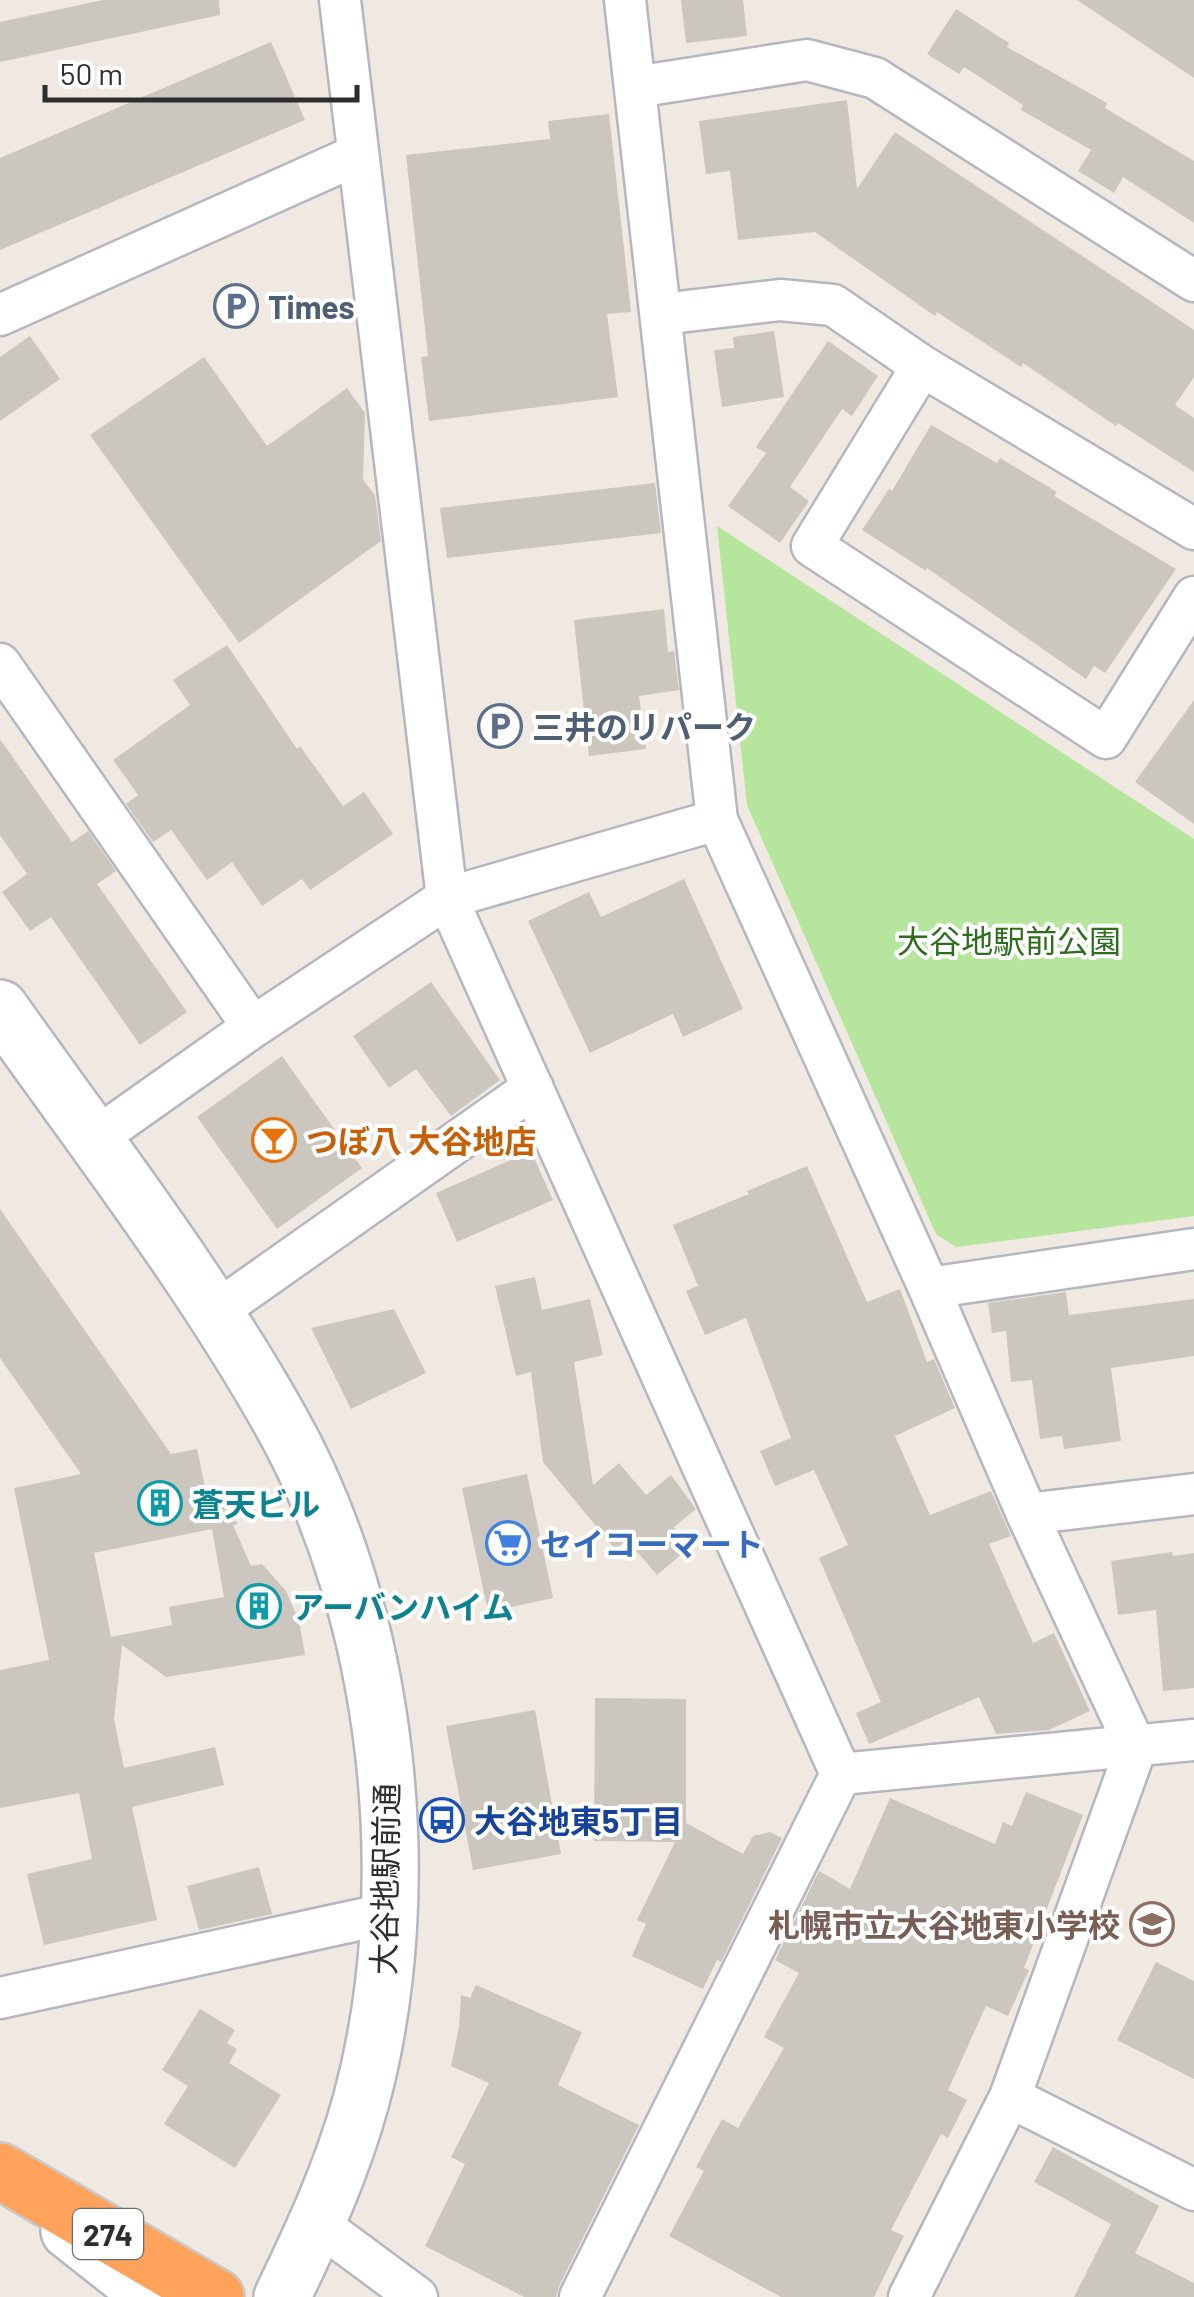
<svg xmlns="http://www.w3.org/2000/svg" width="1194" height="2297" font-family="Barlow,'Noto Sans JP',sans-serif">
<rect width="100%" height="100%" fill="#efe9e1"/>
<!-- green -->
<path fill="#b6e59e" d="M717 526 1194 839V1216L956 1247 936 1234 747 805Z"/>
<!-- building -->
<path fill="#cbc7bf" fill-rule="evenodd" d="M103 0H219L220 15 0 62V22Z
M681 0H743L747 36 686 43Z
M1077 0H1194V78Z
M956 9 1009 43 1007 47 1107 103 1105 108 1194 161V223L1123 177 1114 193 1078 171 1091 150 1021 110 1023 105 964 67 959 74 927 54Z
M271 42 305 120 0 250V158Z
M847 100 857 189 895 132 1194 330V377L1175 405 1194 418V472L1118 423 1116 426 1023 363 1021 367 937 312 935 316 815 232 738 240 730 171 706 174 699 121Z
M609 114 631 312 607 314 618 397 429 421 421 357 428 356 406 155 550 139 548 121Z
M774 331 784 397 722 407 714 350 734 348 733 337Z
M30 336 60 379 0 421V357Z
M828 341 878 376 852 416 842 409 790 487 809 501 780 543 728 506 766 453 756 447Z
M204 357 267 446 347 388 365 413 363 480 375 495 381 541 239 643 90 435Z
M931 425 997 463 1000 458 1057 492 1054 496 1176 569 1105 673 1094 666 1086 679 927 568 926 571 862 530 889 489 892 491Z
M655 483 661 533 447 558 440 508Z
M664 609 668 652 674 651 679 690 639 696 646 749 589 756 574 620Z
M227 645 297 749 300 746 343 806 364 792 393 834 310 890 302 879 262 906 232 862 207 880 171 830 153 842 126 804 138 795 113 760 190 705 173 680Z
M1194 700V824L1135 782Z
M0 739 72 842 88 831 116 871 97 884 187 1012 140 1045 51 917 30 931 2 892 27 874 0 835Z
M684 879 743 1009 683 1037 673 1014 590 1053 528 921 589 892 601 917Z
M431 982 500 1080 451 1116 416 1069 389 1088 353 1036Z
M282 1056 362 1168 277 1229 197 1117Z
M531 1151 553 1200 457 1242 436 1193Z
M807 1166 867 1302 900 1289 927 1362 934 1359 955 1408 895 1436 930 1515 991 1491 1011 1536 989 1544 1033 1643 1054 1633 1090 1711 1049 1730 996 1734 979 1697 869 1744 856 1713 881 1702 819 1558 848 1545 814 1470 775 1486 760 1451 791 1438 746 1318 705 1335 686 1291 698 1286 673 1225 749 1194 747 1191Z
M0 1209 171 1454 197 1449 206 1491 212 1495 219 1492 226 1510 238 1524 233 1525 251 1566 262 1564 286 1591 299 1621 305 1655 166 1677 122 1645 114 1719 124 1768 215 1747 224 1785 132 1807 157 1920 44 1945 27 1874 92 1859 79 1793 0 1808V1670L49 1660 14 1488 81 1474 0 1358ZM212 1529 224 1597 169 1607 172 1625 111 1637 94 1553Z
M535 1277 542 1310 590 1299 603 1355 574 1362 593 1485 619 1463 646 1495 671 1475 696 1509 674 1527 690 1547 657 1575 627 1540 615 1549 543 1462 531 1372 516 1376 495 1286Z
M1066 1292 1069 1315 1194 1299V1356L1111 1368 1121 1441 1064 1449 1062 1436 1040 1439 1032 1380 1011 1382 1006 1331 992 1333 988 1303Z
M394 1309 426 1373 351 1409 311 1328Z
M527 1474 553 1598 488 1612 462 1488Z
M1172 1552 1173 1556 1194 1553V1688L1163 1691 1156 1610 1118 1615 1111 1561Z
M595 1698 686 1699V1823L743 1854 753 1836 770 1832 782 1838 721 1962 717 1960 703 1989 632 1956 646 1924 637 1920 675 1842 594 1841Z
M535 1710 561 1854 473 1870 446 1726Z
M1026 1792 1083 1815 1024 1968 1029 1970 1008 2016 986 2006 948 2090 967 2100 948 2138 941 2134 891 2230 904 2236 874 2297H781L669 2236 704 2171 696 2167 722 2119 738 2128 784 2048 764 2037 799 1973 775 1960 819 1871 850 1889 890 1798 995 1844 1003 1822 1012 1826Z
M259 1867 272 1914 199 1930 187 1886Z
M1156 1962 1194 1981V2079L1117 2040Z
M476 1985 582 2032 558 2085 639 2125 559 2286 556 2297H524L425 2246 465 2164 451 2157 489 2083 451 2066 459 2027 461 1995 470 1998Z
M200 2009 235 2030 227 2043 237 2049 229 2063 281 2095 235 2168 164 2124 188 2086 162 2070Z
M1053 2147 1159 2206 1135 2253 1194 2283V2297H1074L1111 2224 1034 2182Z"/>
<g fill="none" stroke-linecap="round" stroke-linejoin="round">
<!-- street casing -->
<g stroke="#b4b7c1" stroke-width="45">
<path id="street" d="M340 0 447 898 841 1774 580 2297
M625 0 717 820 929 1288 1027 1514 1136 1748 1010 2097 909 2297
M636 87 807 60 875 78 1194 281
M662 314 780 300 833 305 922 366 1194 529
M0 315 357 155
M922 366 812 546 1106 738 1194 597
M0 664 253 1027
M93 1140 253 1027 447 898 717 820
M929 1288 1194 1249
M214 1313 533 1088
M1027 1514 1194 1494
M841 1774 1194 1740
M0 1998 390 1913
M1010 2097 1194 2190
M317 2223 417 2297"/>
</g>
<!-- secondary casing -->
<g stroke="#b4b7c1" stroke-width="60">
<path id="secondary" d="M0 1008C95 1142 199 1276 280 1420 390 1614 419 1887 361 2101 342 2170 313 2233 282 2297
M69 2231 153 2297"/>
</g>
<!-- highway casing -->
<g stroke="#c9c9c9" stroke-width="60">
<path id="highway" d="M0 2171 216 2297"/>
</g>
<!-- street -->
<use href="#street" stroke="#fff" stroke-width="40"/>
<!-- secondary -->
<use href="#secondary" stroke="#fff" stroke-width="55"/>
<!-- highway -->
<use href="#highway" stroke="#ffa35c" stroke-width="55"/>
</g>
<!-- icons -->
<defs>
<g id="parking-ring" transform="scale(2.25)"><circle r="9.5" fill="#fff" stroke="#5c6f8a" stroke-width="1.5"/><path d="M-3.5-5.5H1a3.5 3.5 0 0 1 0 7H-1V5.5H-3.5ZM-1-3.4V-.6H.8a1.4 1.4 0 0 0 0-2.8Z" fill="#5c6f8a"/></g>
<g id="bar-ring" transform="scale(2.25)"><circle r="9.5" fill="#fff" stroke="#e8710a" stroke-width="1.5"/><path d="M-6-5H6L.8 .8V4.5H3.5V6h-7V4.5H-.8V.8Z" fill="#e8710a"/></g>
<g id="building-ring" transform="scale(2.25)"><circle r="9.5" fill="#fff" stroke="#0f9aa8" stroke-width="1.5"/><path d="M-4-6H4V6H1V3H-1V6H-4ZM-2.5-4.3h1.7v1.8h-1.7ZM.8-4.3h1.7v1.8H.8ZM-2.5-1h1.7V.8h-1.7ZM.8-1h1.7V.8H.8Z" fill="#0f9aa8"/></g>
<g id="supermarket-ring" transform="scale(2.25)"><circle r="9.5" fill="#fff" stroke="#3f7fe0" stroke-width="1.5"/><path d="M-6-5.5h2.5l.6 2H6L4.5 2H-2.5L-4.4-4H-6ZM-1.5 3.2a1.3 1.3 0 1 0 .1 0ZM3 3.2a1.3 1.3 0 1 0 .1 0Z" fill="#3f7fe0"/></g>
<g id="bus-ring" transform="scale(2.25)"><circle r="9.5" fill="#fff" stroke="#1a4fb4" stroke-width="1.5"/><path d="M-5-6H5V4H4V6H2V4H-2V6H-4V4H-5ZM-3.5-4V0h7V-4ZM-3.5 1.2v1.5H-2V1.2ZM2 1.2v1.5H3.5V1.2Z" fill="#1a4fb4"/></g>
<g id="school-ring" transform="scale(2.25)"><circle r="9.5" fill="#fff" stroke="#8d6e63" stroke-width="1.5"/><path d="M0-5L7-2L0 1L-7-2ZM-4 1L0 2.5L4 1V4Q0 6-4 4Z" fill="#8d6e63"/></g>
</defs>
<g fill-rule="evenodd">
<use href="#parking-ring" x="236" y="306"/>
<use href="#parking-ring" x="500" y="726"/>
<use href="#bar-ring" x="274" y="1140"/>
<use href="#building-ring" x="160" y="1503"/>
<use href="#supermarket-ring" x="508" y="1543"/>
<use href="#building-ring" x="259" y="1606"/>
<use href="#bus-ring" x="442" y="1820"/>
<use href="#school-ring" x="1152" y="1924"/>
</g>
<g text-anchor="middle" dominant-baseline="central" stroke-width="8" stroke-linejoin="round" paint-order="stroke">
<!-- shield labels -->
<rect fill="#fff" stroke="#6d6d6d" stroke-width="2.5" x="73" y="2209" width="70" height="50" rx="8"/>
<g font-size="30" font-weight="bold" fill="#2e2e2e">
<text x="108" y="2234">274</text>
</g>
<!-- service labels -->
<g font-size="32" font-weight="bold" fill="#4e5e75" stroke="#fff" text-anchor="start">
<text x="268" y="306">Times</text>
<text x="532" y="726">三井のリパーク</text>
</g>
<!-- park labels -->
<g font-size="32" fill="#2c6e1b" stroke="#fff">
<text x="1009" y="940">大谷地駅前公園</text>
</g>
<!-- food labels -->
<g font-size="32" font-weight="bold" fill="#c56008" stroke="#fff" text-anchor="start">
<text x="306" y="1140">つぼ八 大谷地店</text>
</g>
<!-- culture labels -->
<g font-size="32" font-weight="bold" fill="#0d838f" stroke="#fff" text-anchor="start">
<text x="192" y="1503">蒼天ビル</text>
<text x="292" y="1606">アーバンハイム</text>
</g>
<!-- shop labels -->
<g font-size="32" font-weight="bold" fill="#366cbe" stroke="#fff" text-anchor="start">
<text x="540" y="1543">セイコーマート</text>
</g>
<!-- transit labels -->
<g font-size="32" font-weight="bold" fill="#164399" stroke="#fff" text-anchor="start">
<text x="474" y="1820">大谷地東5丁目</text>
</g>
<!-- street labels -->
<g font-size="32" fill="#2e2e2e" stroke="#fff">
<text transform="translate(384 1879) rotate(-89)">大谷地駅前通</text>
</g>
<!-- education labels -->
<g font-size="32" font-weight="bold" fill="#785e54" stroke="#fff" text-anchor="end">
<text x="1120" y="1924">札幌市立大谷地東小学校</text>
</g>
</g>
<!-- scale -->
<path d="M45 85v15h312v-15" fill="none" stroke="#2e2e2e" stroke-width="5"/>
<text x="60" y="85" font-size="30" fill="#2e2e2e" stroke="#ffffff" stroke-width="8" paint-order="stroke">50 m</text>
</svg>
